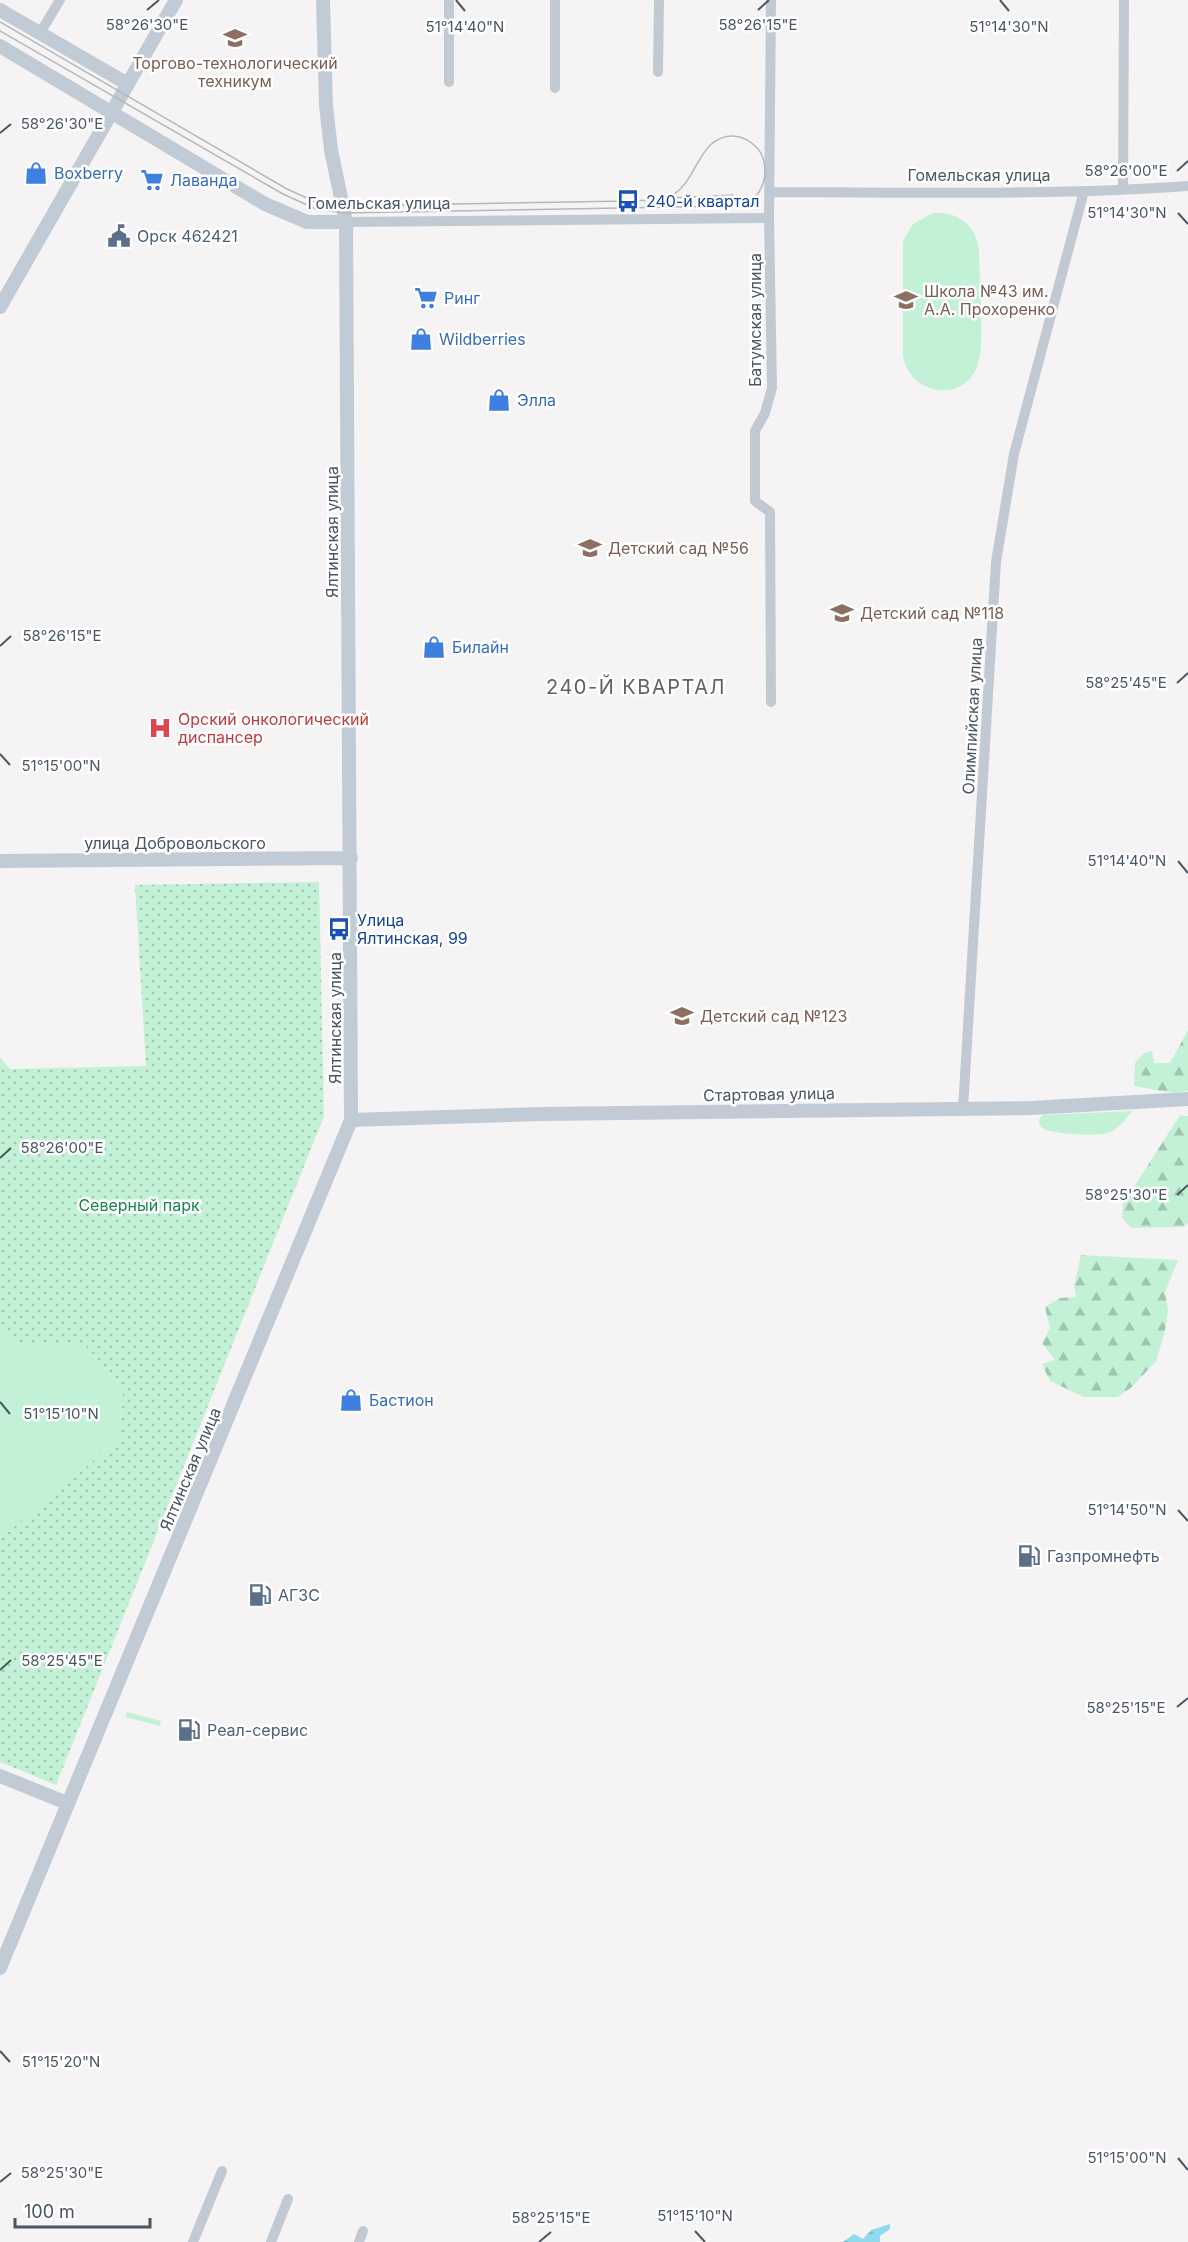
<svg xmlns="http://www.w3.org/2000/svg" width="1188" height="2242" font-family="Inter,sans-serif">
<defs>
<pattern id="forest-firs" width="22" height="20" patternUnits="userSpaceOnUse" patternTransform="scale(1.5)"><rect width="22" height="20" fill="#c3f1d5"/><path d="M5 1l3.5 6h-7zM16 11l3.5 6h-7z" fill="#a0c6b0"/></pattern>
<pattern id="park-dots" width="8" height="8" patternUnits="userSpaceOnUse" patternTransform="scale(1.5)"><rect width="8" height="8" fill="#c3f1d5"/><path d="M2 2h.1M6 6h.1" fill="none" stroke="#a0c6b0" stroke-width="1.8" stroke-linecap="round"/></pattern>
<pattern id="water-ripples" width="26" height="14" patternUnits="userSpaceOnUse" patternTransform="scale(1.5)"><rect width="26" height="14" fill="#90daee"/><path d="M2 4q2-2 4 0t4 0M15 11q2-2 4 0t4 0" fill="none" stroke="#78b4c4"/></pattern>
</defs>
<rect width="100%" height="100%" fill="#f5f3f3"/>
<!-- grass -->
<path fill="#c3f1d5" d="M933 213C957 211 976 225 979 249 979 276 985 342 978 364 965 405 908 395 903 355V241L913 224Z
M1133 1111C1126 1118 1118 1130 1108 1133 1096 1136 1046 1135 1040 1126L1039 1120 1042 1115Z
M0 1323 18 1345H85L123 1390 118 1440 0 1539Z
M127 1712 161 1721 160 1726 125 1717Z"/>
<!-- forest -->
<path fill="url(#forest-firs)" d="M1188 1030V1091L1174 1093 1134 1086 1135 1063 1144 1053 1152 1051 1154 1063H1170Z
M1180 1115 1188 1116V1223L1183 1227 1131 1228 1122 1218 1123 1204Z
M1081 1255 1178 1260 1165 1292 1168 1310 1165 1331 1156 1361 1132 1387 1118 1397H1084L1050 1381 1042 1364 1055 1360 1042 1343 1050 1328 1045 1307 1060 1298 1076 1297 1074 1286Z"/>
<!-- park -->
<path fill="url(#park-dots)" d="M319 882 324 1116 56 1785 0 1762V1539L118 1440 123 1390 85 1345H18L0 1323V1057L10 1069 146 1066 135 885Z"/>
<!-- water -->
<path fill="url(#water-ripples)" d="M890 2224V2229L880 2236V2242H843L854 2234 863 2239 871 2230Z"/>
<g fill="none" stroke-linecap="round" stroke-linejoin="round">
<!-- street -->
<path stroke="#c1cad2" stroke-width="10" d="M449 0V82
M771 0 769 218 772 388 765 413 755 431V501L770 512 771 702
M40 33 60 0
M658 72 659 0
M555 88V0
M1123 190 1124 0
M770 192C909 192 1049 196 1188 186
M346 222 769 218
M963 1109 996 562 1014 454 1084 191
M193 2242 222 2171
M271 2242 288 2199
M359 2242 363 2231"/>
<!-- secondary -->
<path stroke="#c1cbd6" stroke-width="14" d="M0 10 126 83
M0 46 265 204 307 222H346
M0 307 176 0
M0 861 351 858
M351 1120 543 1114 1031 1108 1188 1099
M0 1776 67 1803
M0 1968 351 1120 346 222 331 150 326 106 323 0"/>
<!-- tram -->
<path stroke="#b5b8bd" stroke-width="1.5" d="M0 22 287 189 318 203 342 206 628 201C642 200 661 202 674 194 698 179 699 135 734 136 744 137 752 142 758 149 763 155 765 163 765 171 765 182 761 191 753 200L732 206 344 213 316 209 283 194 0 31
M669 198 733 195"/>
</g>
<!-- ticks -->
<path fill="none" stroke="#4a5661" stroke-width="2" d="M456 0 465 11M1000 0 1009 11M147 10 159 0M758 10 769 0M0 133 11 124M1177 171 1188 161M1178 213 1188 224M0 646 11 636M1177 683 1188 673M0 754 10 765M1178 861 1188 873M0 1158 11 1148M1177 1195 1188 1185M0 1402 10 1414M1178 1510 1188 1521M0 1670 11 1660M1177 1707 1188 1698M0 2051 10 2062M1178 2158 1188 2170M0 2182 11 2173M695 2231 705 2242M539 2242 551 2232"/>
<!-- icons -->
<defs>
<g id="university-bare" transform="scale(1.8)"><path d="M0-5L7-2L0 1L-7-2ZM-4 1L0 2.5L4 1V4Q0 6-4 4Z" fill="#8d6e63" stroke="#fff" stroke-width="2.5" paint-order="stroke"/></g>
<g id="shop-bare" transform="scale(1.8)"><path d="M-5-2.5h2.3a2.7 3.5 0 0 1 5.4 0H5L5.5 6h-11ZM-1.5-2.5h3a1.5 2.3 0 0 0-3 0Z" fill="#3f7fe0" stroke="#fff" stroke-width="2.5" paint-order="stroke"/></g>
<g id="supermarket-bare" transform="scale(1.8)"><path d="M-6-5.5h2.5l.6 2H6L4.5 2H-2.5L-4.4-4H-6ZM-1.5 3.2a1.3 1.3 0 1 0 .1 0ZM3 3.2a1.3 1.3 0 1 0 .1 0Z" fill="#3f7fe0" stroke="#fff" stroke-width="2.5" paint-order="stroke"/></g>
<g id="bus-bare" transform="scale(1.8)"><path d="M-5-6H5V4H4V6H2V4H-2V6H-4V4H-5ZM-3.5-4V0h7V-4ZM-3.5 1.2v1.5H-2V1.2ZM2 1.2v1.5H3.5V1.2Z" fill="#1a4fb4" stroke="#fff" stroke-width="2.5" paint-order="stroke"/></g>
<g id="civic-bare" transform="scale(1.8)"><path d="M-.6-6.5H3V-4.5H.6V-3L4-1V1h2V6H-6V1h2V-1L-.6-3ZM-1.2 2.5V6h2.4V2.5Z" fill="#5c6f8a" stroke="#fff" stroke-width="2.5" paint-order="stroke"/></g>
<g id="school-bare" transform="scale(1.8)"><path d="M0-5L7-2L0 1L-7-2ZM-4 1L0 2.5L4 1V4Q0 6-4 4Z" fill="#8d6e63" stroke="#fff" stroke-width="2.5" paint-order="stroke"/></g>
<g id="hospital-bare" transform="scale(1.8)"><path d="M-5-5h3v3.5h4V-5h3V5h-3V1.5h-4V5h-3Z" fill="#e0444e" stroke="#fff" stroke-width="2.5" paint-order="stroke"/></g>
<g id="fuel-bare" transform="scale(1.8)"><path d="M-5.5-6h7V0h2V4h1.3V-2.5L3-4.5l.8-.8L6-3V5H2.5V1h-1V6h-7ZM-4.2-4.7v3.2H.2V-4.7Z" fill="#5c6f8a" stroke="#fff" stroke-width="2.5" paint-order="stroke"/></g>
</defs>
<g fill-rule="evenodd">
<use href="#university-bare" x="235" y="38"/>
<use href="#shop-bare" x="36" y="173"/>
<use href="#supermarket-bare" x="152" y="180"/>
<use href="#bus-bare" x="628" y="201"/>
<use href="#civic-bare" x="119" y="236"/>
<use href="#supermarket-bare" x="426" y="298"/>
<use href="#school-bare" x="906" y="300"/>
<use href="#shop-bare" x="421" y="339"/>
<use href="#shop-bare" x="499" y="400"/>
<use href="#school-bare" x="590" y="548"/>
<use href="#school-bare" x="842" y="613"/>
<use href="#shop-bare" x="434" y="647"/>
<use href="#hospital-bare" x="160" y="728"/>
<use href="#bus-bare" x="339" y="929"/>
<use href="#school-bare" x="682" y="1016"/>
<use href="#shop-bare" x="351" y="1400"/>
<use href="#fuel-bare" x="1029" y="1556"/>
<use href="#fuel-bare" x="260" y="1595"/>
<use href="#fuel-bare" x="189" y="1730"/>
</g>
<g text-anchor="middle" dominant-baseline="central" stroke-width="5" stroke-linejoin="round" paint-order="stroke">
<!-- education labels -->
<g font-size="16" fill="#785e54" stroke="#fff" text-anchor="start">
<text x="235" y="63" text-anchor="middle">Торгово-технологический<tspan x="235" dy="18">техникум</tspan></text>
<text x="924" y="291">Школа №43 им.<tspan x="924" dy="18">А.А. Прохоренко</tspan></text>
<text x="608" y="548">Детский сад №56</text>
<text x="860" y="613">Детский сад №118</text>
<text x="700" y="1016">Детский сад №123</text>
</g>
<!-- shop labels -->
<g font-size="16" fill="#366cbe" stroke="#fff" text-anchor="start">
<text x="54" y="173">Boxberry</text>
<text x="170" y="180">Лаванда</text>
<text x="444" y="298">Ринг</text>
<text x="439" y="339">Wildberries</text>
<text x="517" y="400">Элла</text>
<text x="452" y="647">Билайн</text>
<text x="369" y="1400">Бастион</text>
</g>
<!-- street labels -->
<g font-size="16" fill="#4a5661" stroke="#fff">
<text x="979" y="175">Гомельская улица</text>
<text x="379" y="203">Гомельская улица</text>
<text transform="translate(755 320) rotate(-90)">Батумская улица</text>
<text transform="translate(332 532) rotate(-90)">Ялтинская улица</text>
<text transform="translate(972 716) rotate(-87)">Олимпийская улица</text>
<text x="175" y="843">улица Добровольского</text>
<text transform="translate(335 1018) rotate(-90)">Ялтинская улица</text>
<text transform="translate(769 1094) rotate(-1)">Стартовая улица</text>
<text transform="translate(190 1469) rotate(-67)">Ялтинская улица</text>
</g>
<!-- transit labels -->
<g font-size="16" fill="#164399" stroke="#fff" text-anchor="start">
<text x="646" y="201">240-й квартал</text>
<text x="357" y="920">Улица<tspan x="357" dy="18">Ялтинская, 99</tspan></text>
</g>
<!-- service labels -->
<g font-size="16" fill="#4e5e75" stroke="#fff" text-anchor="start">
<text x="137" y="236">Орск 462421</text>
<text x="1047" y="1556">Газпромнефть</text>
<text x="278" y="1595">АГЗС</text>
<text x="207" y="1730">Реал-сервис</text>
</g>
<!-- health labels -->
<g font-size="16" fill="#be3a42" stroke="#fff" text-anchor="start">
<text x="178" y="719">Орский онкологический<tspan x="178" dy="18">диспансер</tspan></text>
</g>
<!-- park labels -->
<g font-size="16" fill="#17864f" stroke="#fff">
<text x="139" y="1205">Северный парк</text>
</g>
<!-- quarter labels -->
<g font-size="20" letter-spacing="1.5" fill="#5f6368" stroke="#fff">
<text x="636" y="687">240-Й КВАРТАЛ</text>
</g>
</g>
<g font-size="15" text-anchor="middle" fill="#4a5661" stroke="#fff" stroke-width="5" stroke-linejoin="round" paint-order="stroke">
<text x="147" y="30">58°26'30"E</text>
<text x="758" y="30">58°26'15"E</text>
<text x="465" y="32">51°14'40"N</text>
<text x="1009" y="32">51°14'30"N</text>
<text x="62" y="129">58°26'30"E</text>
<text x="1126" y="176">58°26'00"E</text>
<text x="1127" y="218">51°14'30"N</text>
<text x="62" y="641">58°26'15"E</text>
<text x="1126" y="688">58°25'45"E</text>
<text x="61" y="771">51°15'00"N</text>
<text x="1127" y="866">51°14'40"N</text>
<text x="62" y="1153">58°26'00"E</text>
<text x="1126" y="1200">58°25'30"E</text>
<text x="61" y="1419">51°15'10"N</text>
<text x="1127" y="1515">51°14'50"N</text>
<text x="62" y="1666">58°25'45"E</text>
<text x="1126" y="1713">58°25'15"E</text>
<text x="61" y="2067">51°15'20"N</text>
<text x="1127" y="2163">51°15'00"N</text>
<text x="62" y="2178">58°25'30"E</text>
<text x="695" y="2221">51°15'10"N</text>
<text x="551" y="2223">58°25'15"E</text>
</g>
<!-- scale -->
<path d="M15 2218v9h135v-9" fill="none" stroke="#4a5661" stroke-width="3"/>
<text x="24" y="2218" font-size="18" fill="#4a5661" stroke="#ffffff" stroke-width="4.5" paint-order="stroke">100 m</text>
</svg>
